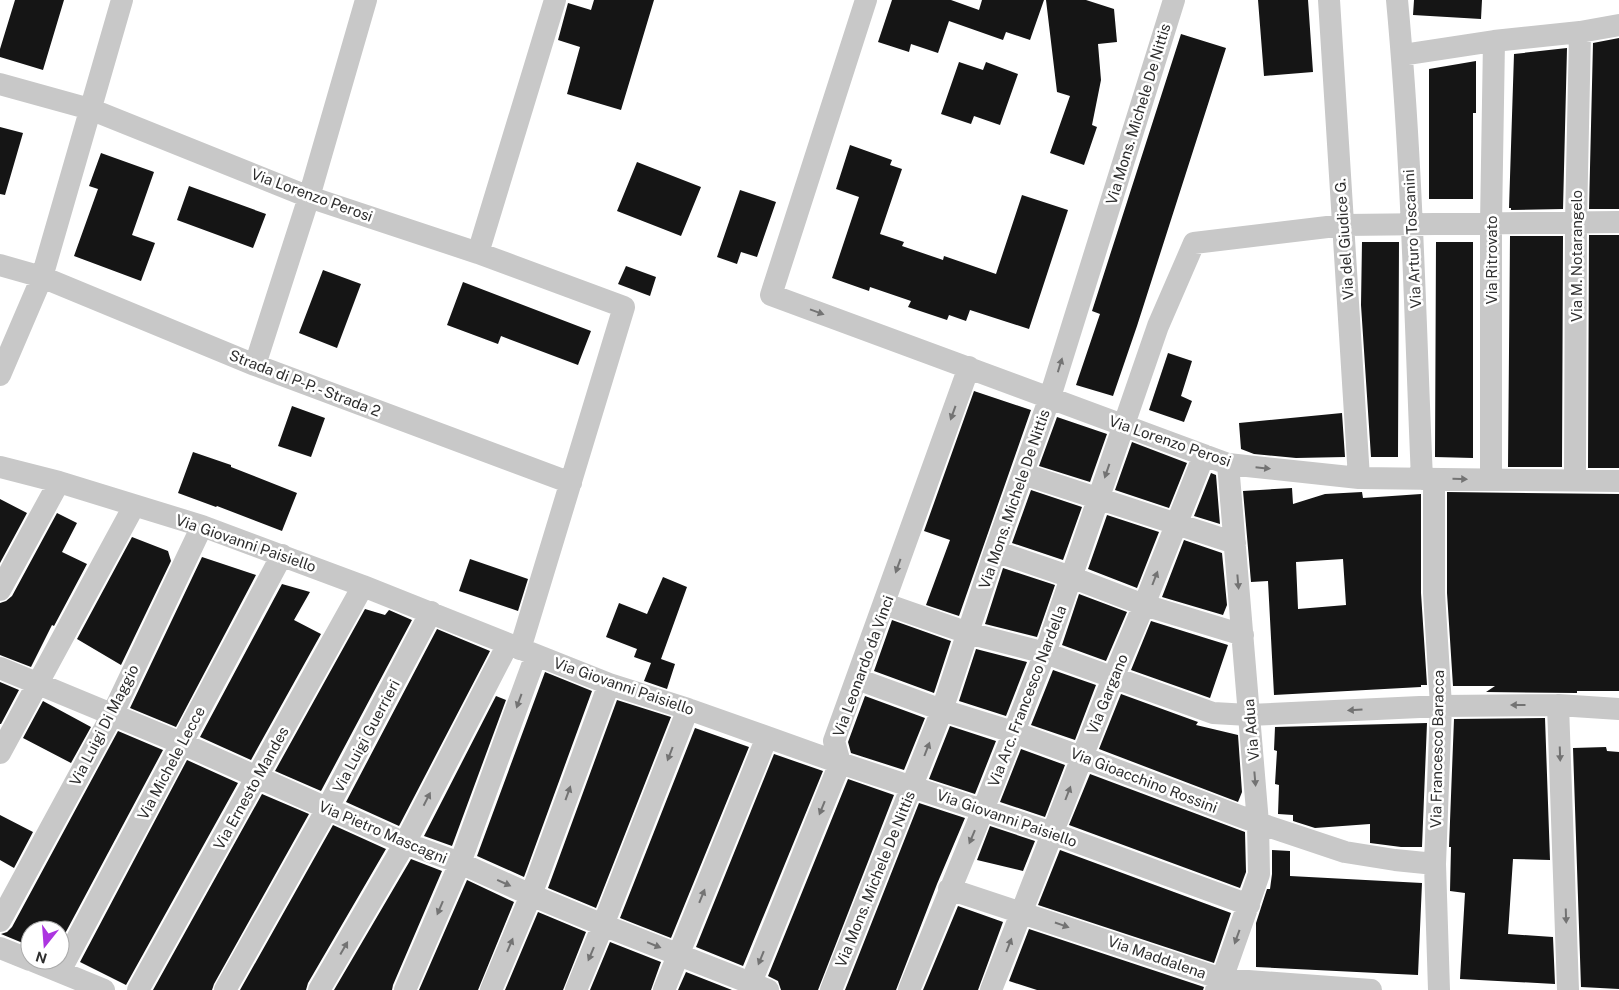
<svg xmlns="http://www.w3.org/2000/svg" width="1619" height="990" font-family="'Public Sans',sans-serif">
<rect width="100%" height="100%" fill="#fff"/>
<!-- building -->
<path fill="#151515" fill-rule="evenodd" d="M15 0H64L43 70 0 57V49Z
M594 0H654L621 110 567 94 580 47 558 40 568 3 591 10Z
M892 0H951L979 10 982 0H1044L1030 40 1006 32 1003 40 949 21 938 53 911 44 909 52 878 42Z
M1046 0H1086L1114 9 1117 42 1098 44 1101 80 1092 125 1097 127 1084 165 1050 153 1070 96 1057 92Z
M1258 0H1308L1313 72 1264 76Z
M1414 0H1482L1481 19 1413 15Z
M1181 34 1226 48 1137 326 1113 396 1076 385 1100 314 1092 311Z
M1619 38V209H1589L1593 43Z
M1567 48 1563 209 1511 210V208H1509L1514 54Z
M1476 61V113H1473V199H1429V69Z
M959 62 983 70 986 62 1018 74 1000 125 974 116 971 124 941 114Z
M0 127 23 133 5 195 0 194Z
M850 145 892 160 890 165 902 169 880 234 904 242 902 246 943 260 944 256 996 274 1022 195 1068 210 1029 329 970 310 966 321 949 315 947 320 908 307 911 301 870 287 869 291 832 278 859 197 836 189Z
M101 153 154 172 132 235 155 243 141 281 74 256 98 189 89 186Z
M637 162 701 187 681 236 617 211Z
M189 186 266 214 253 248 177 220Z
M740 190 776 202 757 257 741 252 737 264 717 257Z
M1589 235H1619V468H1588Z
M1510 236H1563L1562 467H1508Z
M1362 242H1399L1398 457H1371L1361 305Z
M1436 242H1473V458L1435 457Z
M626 266 656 277 650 296 618 284Z
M323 270 361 284 337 348 299 333Z
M463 282 591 331 578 365 501 336 498 344 447 325Z
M1168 353 1192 361 1181 396 1192 401 1184 422 1149 410Z
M974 391 1031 410 959 616 926 605 950 540 924 531Z
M292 406 325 418 311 457 278 446Z
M1342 413 1345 457 1296 458 1254 454 1241 449 1239 423Z
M1057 417 1107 434 1090 482 1039 466Z
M1132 442 1187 463 1169 508 1115 490Z
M193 452 231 465V467L297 493 282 531 217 506 216 507 178 493Z
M1211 473 1216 475 1220 524 1194 516Z
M1292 488 1293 504 1325 494 1362 492 1363 498 1421 494V593L1427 685H1421V687L1274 695 1268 581 1251 582 1243 491ZM1343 559 1346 605 1298 609 1296 562Z
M1031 490 1082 507 1063 560 1012 543Z
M1447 492 1619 494V691H1577V693L1486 692 1495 686H1453L1447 593Z
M0 499 27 513 0 563Z
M57 513 77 523 62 552 87 564 54 626 52 625 31 667 0 655V603L6 601 12 596Z
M1107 515 1159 532 1137 588 1088 569Z
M132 537 168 551 171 561 121 665 77 639Z
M1184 540 1222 553 1227 605 1223 615 1162 597Z
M202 557 256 575 176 727 130 708Z
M470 559 528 579 518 611 459 591Z
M1003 568 1055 585 1037 637 985 624Z
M663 577 687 587 661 659 675 664 667 689 644 681 651 663 634 657 637 649 606 637 619 603 647 614Z
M282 584 310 592 294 620 321 634 251 760 200 737Z
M1079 594 1127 612 1106 661 1062 645Z
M365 609 385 615 389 610 412 620 321 791 275 771Z
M892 620 951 641 934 693 874 671Z
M1151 621 1228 645 1210 698 1131 670Z
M437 629 490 651 399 826 346 802Z
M976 649 1027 662 1006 716 959 701Z
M1053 670 1096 685 1075 740 1031 725Z
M545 672 592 691 524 877 477 856Z
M0 682 19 690 1 724H0Z
M1121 694 1198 722 1196 725 1238 735 1242 792 1238 802 1099 749Z
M496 696 506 700 452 846 424 836Z
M865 696 925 718 904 770 851 753 848 742Z
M617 700 671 717 596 908 548 888Z
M43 701 91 727 71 763 23 738Z
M1545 718 1550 860 1513 859 1508 934 1553 937 1555 984 1460 979 1465 893 1450 891 1451 847H1449L1454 719Z
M1427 723 1422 847H1401L1370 843V824L1315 828 1293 821V815L1278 814 1279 785 1275 784 1277 751 1274 750 1275 727Z
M950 726 996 741 975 794 929 779Z
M695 728 749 747 671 938 620 918Z
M118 731 163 750 60 943V930H30V946L1 934 7 932 12 927Z
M1606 747 1607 751 1619 752V989L1581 987 1573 748Z
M1021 749 1065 765 1045 817 1000 802Z
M774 754 823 771 743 966 696 947Z
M187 760 238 783 126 985 80 962Z
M1090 774 1245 832 1246 872 1240 888 1069 825Z
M848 779 894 795 818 990H781L778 981 768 976Z
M262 794 309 814 214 984 212 990H153Z
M919 803 965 818 937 884 896 990H845Z
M0 815 33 832 14 868 0 860Z
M333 825 386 849 308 983 306 990H240Z
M990 826 1035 841 1023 871 977 860Z
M1060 850 1231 913 1214 963 1038 905Z
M1272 850 1290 851V876L1422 883 1418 975 1256 967V923L1267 889H1270L1272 874Z
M411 859 442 871 393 985 392 990H334Z
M467 880 514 902 478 990H419Z
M958 906 1003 922 978 990H923Z
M538 912 586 932 563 990H505Z
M1029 929 1204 987 1203 990H1037L1009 981Z
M610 942 661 962 651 990H590Z
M686 972 732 990H678Z"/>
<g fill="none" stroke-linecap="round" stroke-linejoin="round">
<!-- minor -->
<path stroke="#c8c8c8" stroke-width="22" d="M866 0 771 295 1228 464 1359 478 1619 481
M1329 0 1359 478
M1397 0C1412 159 1415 319 1422 479
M1402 55 1494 41 1580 32 1619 25
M0 84 90 109 309 197 478 253 624 307 520 649
M478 253 555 0
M0 265 42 277 255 365 571 483
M255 365 309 197 366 0
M0 375 42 277 122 0
M0 467 59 482 202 526 363 586 609 684 688 709 840 763 1052 833 1249 905
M1023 474 1235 543
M1434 479V593L1441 706 1435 864 1439 990
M1491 479V223L1494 41
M1575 480 1576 222 1580 32
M995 551 1071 577 1144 605 1243 635
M0 590 59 482
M885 604 968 633 1045 653 1213 713 1249 715 1441 706 1558 705 1619 709
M0 668 181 743 405 843 460 863 531 895 603 925 768 990
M857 679 942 710 1013 732 1082 757 1258 823 1345 852 1395 860 1435 864
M1558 705 1568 990
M0 753 134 506
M949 889 1222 979 1371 990
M0 921 112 715 202 526
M0 948 30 960
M31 960 104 990
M60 971 282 555
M138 990 363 586
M225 990 327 809 431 612
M319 990 405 843 508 644
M405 990 460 863 536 655
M491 990 531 895 609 684
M576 990 603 925 688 709
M664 990 767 737
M748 990 840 763 834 741 969 367
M831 990 942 710 995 551 1050 397 1174 0
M909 990 983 810 1045 653 1158 326 1194 243 1344 225 1619 222
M991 990 1113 678 1144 605 1204 455
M1216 990 1222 979 1259 874 1258 823 1228 464"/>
</g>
<!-- one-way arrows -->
<defs><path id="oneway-solid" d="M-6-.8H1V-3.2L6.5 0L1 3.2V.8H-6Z" transform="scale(1.25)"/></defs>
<g fill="#737373">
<use href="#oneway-solid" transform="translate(817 312) rotate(20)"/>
<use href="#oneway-solid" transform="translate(1060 365) rotate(-73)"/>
<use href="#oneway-solid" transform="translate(953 413) rotate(110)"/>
<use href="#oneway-solid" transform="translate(1263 468) rotate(6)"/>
<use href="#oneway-solid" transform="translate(1107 471) rotate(109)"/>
<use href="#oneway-solid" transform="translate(1460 479) rotate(1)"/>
<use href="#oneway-solid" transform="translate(898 566) rotate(110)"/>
<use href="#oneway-solid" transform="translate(1155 578) rotate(-69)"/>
<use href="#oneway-solid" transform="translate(1238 582) rotate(85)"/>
<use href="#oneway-solid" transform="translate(519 701) rotate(110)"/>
<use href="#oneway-solid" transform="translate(1518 705) rotate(180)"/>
<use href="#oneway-solid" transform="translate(1355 710) rotate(177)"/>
<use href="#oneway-solid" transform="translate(927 749) rotate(-69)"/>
<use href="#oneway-solid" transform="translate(670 754) rotate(111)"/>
<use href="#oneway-solid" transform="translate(1560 754) rotate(88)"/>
<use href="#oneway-solid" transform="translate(1255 779) rotate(85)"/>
<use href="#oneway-solid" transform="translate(568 793) rotate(-70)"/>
<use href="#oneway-solid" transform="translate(1068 793) rotate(-69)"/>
<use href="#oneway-solid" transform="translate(427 799) rotate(-63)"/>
<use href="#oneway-solid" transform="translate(822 808) rotate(112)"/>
<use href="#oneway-solid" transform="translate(972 837) rotate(113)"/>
<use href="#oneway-solid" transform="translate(504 883) rotate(24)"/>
<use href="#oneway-solid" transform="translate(702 896) rotate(-68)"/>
<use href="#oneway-solid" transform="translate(440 908) rotate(113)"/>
<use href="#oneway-solid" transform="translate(1566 916) rotate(88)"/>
<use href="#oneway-solid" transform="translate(1062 925) rotate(19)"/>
<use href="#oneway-solid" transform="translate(1237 937) rotate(110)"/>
<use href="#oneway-solid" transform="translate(510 945) rotate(-67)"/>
<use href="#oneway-solid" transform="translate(654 945) rotate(22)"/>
<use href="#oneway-solid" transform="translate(1009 945) rotate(-69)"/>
<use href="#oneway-solid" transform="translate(344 948) rotate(-60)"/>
<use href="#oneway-solid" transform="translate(591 954) rotate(113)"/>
<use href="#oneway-solid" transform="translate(761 958) rotate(112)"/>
</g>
<g text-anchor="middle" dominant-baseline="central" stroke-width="5" stroke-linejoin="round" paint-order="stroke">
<!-- street labels -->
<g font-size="15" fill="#2e2e2e" stroke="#fff">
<text transform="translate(1138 114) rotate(-73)">Via Mons. Michele De Nittis</text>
<text transform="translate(312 195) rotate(20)">Via Lorenzo Perosi</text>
<text transform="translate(1344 239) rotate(-94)">Via del Giudice G.</text>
<text transform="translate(1412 239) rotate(-93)">Via Arturo Toscanini</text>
<text transform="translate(1576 256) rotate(-90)">Via M. Notarangelo</text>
<text transform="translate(1491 260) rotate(-90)">Via Ritrovato</text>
<text transform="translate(305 383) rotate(21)">Strada di P-P. - Strada 2</text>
<text transform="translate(1170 441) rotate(19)">Via Lorenzo Perosi</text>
<text transform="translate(1014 499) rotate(-71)">Via Mons. Michele De Nittis</text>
<text transform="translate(246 543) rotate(19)">Via Giovanni Paisiello</text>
<text transform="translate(863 666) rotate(-70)">Via Leonardo da Vinci</text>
<text transform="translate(624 686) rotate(19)">Via Giovanni Paisiello</text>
<text transform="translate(1107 694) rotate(-68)">Via Gargano</text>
<text transform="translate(1027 696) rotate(-69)">Via Arc. Francesco Nardella</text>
<text transform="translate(104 725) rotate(-63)">Via Luigi Di Maggio</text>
<text transform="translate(1251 730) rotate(-95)">Via Adua</text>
<text transform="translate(366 736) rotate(-62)">Via Luigi Guerrieri</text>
<text transform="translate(1437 749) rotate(-89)">Via Francesco Baracca</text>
<text transform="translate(171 763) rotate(-62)">Via Michele Lecce</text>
<text transform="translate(1144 780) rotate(21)">Via Gioacchino Rossini</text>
<text transform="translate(251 788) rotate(-61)">Via Ernesto Mandes</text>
<text transform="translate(1007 818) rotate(19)">Via Giovanni Paisiello</text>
<text transform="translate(383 832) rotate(23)">Via Pietro Mascagni</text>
<text transform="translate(875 879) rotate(-68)">Via Mons. Michele De Nittis</text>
<text transform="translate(1157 957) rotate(19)">Via Maddalena</text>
</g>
</g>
<!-- north arrow -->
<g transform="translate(45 945) rotate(197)"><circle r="24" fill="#ffffff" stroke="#ababab"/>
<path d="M0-4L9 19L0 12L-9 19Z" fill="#ac34e0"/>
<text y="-8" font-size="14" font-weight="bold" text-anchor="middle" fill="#2e2e2e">N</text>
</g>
</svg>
